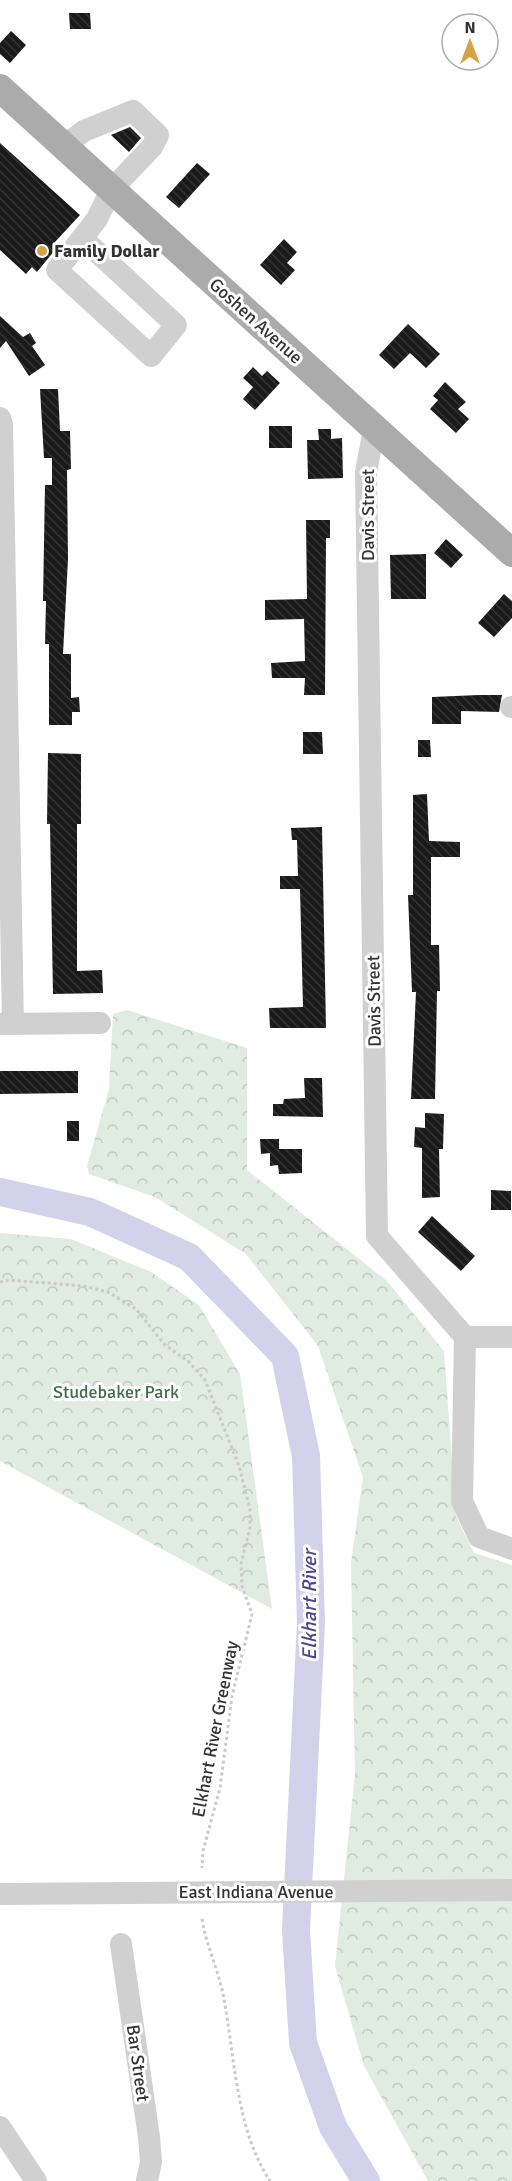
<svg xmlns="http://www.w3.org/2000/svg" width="512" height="2181" font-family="Signika,sans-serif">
<defs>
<pattern id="forest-crowns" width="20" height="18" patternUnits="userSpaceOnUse" patternTransform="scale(1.5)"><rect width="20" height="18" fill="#e0ebe2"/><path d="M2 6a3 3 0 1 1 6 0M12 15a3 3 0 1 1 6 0" fill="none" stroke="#c1cac2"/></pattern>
<pattern id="building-back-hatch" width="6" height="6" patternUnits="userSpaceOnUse" patternTransform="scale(1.5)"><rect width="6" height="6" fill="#1a1a1a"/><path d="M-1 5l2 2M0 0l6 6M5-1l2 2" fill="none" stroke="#333"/></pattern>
</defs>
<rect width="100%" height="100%" fill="#fff"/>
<!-- forest -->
<path fill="url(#forest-crowns)" d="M127 1010 247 1048V1170L387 1281 444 1351 456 1516 474 1553 512 1565V2181H428L364 2066 335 1966 355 1774 351 1563 363 1477 318 1346 246 1254 155 1197 89 1174 87 1166 109 1089 113 1014Z
M0 1233 71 1239 151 1272 199 1305 240 1374 272 1609 0 1461Z"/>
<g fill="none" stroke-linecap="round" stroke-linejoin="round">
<!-- river -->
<path stroke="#d4d2eb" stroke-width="28" d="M0 1192 90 1212 189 1257 285 1356 306 1456 311 1622 296 1930 303 2043 333 2127 366 2181"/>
</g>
<!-- building -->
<path fill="url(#building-back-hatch)" d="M69 13H90L91 29H70Z
M11 31 26 45 10 63 0 54V43Z
M130 127 141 138 129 152 111 135Z
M0 143 80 215 55 242 59 245 37 272 32 267 26 274 0 250Z
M197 163 210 174 179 208 166 197Z
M284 239 297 252 287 263 295 270 281 285 260 265Z
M0 316 23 337 30 333 36 343 32 346 45 365 29 376 6 341 0 348Z
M408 324 440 354 426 368 410 353 394 369 379 355Z
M253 367 262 376 267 371 280 383 255 410 243 399 253 387 243 378Z
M445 382 466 402 458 409 469 419 456 433 430 409 438 400 433 396Z
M40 389H58L60 431H70L71 469 67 470 68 559 63 654H71V698L79 697 80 712H72V725H49V644H45L46 601H43L45 485H52V458H44Z
M269 426H292V448H269Z
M318 429H331V439L342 438 343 478 308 479 307 440H319Z
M306 520H330V538H326L325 695H304L305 678H272L271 663 305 661 304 619 265 620V600L307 599Z
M446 539 463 555 451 568 434 553Z
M426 554V599H391L390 555Z
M504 594 512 601V618L494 637 478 623Z
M479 695H502L499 712 461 711V724H432V697Z
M303 732H322L323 754H303Z
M418 740H430L431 757H418Z
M48 753 81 754V824H77V971L102 970 103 993 53 994 50 824H47Z
M427 794 429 841 460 842V857H431V945H439L440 991H437L435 1099H411L416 992H412L408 895H413V795Z
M322 827 326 1028H270L269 1008 303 1007 300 889H280V876H298L297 840H292L291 828Z
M0 1071H78V1093L0 1094Z
M304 1078H322L323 1117 273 1116V1104H283L284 1099 305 1098Z
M425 1113 444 1114 443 1149H439L440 1197 422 1198V1148L414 1147 415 1127 425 1128Z
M67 1121H79V1141H67Z
M260 1139H279V1149H302V1173L279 1174 278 1165 270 1166V1153L261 1154Z
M491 1190 511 1191V1210H491Z
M432 1216 475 1256 461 1271 418 1232Z"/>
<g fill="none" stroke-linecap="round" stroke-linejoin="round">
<!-- path -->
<path stroke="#cacaca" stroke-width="3" stroke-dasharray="3 3" stroke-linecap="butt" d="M0 1282 9 1280 84 1286 108 1292 136 1309 165 1345 189 1362 205 1380 239 1466 250 1509V1528L241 1564 242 1586 252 1614 232 1696 220 1788 203 1851 202 1868
M202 1919C206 1945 218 1969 223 1994 235 2055 235 2128 270 2181"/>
<!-- minor -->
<path stroke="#d0d0d0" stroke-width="22" d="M64 146 84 131 133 111 158 135 152 147 111 190 97 219 57 270 151 356 176 325 82 238
M0 418 2 424 13 1024
M374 429 366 472 377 1236 465 1337 462 1501 479 1537 512 1549
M511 707H512
M0 1024 100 1023
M465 1337H512
M0 1894 512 1890
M121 1944 149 2137 151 2162 147 2181
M0 2127 36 2181"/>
<!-- major -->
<path stroke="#ababab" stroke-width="28" d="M0 88 512 553"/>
</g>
<!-- markers -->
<circle fill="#d6a349" stroke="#fff" stroke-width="2" cx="42" cy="251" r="6"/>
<g text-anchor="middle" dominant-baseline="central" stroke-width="6" stroke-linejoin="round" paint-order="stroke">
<!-- poi labels -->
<g font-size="18" font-weight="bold" fill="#333" stroke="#fff" text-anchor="start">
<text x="54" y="251">Family Dollar</text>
</g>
<!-- street labels -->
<g font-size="18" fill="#333" stroke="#fff">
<text transform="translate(256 321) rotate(42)">Goshen Avenue</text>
<text transform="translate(368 515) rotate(-90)">Davis Street</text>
<text transform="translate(374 1001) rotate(-91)">Davis Street</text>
<text transform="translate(215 1729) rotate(-79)">Elkhart River Greenway</text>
<text x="256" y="1892">East Indiana Avenue</text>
<text transform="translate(138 2063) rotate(82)">Bar Street</text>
</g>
<!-- park labels -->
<g font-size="18" fill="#436c4d" stroke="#fff">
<text x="116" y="1392">Studebaker Park</text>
</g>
<!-- water labels -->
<g font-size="20" font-style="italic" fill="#4e478f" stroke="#fff">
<text transform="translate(309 1605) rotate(-90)">Elkhart River</text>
</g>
</g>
<!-- north arrow -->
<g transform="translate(470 42)"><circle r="28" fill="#ffffff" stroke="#adadad" stroke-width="1.5"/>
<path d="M0-4.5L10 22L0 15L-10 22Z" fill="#d6a349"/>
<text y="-9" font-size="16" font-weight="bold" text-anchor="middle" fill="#333333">N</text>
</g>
</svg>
